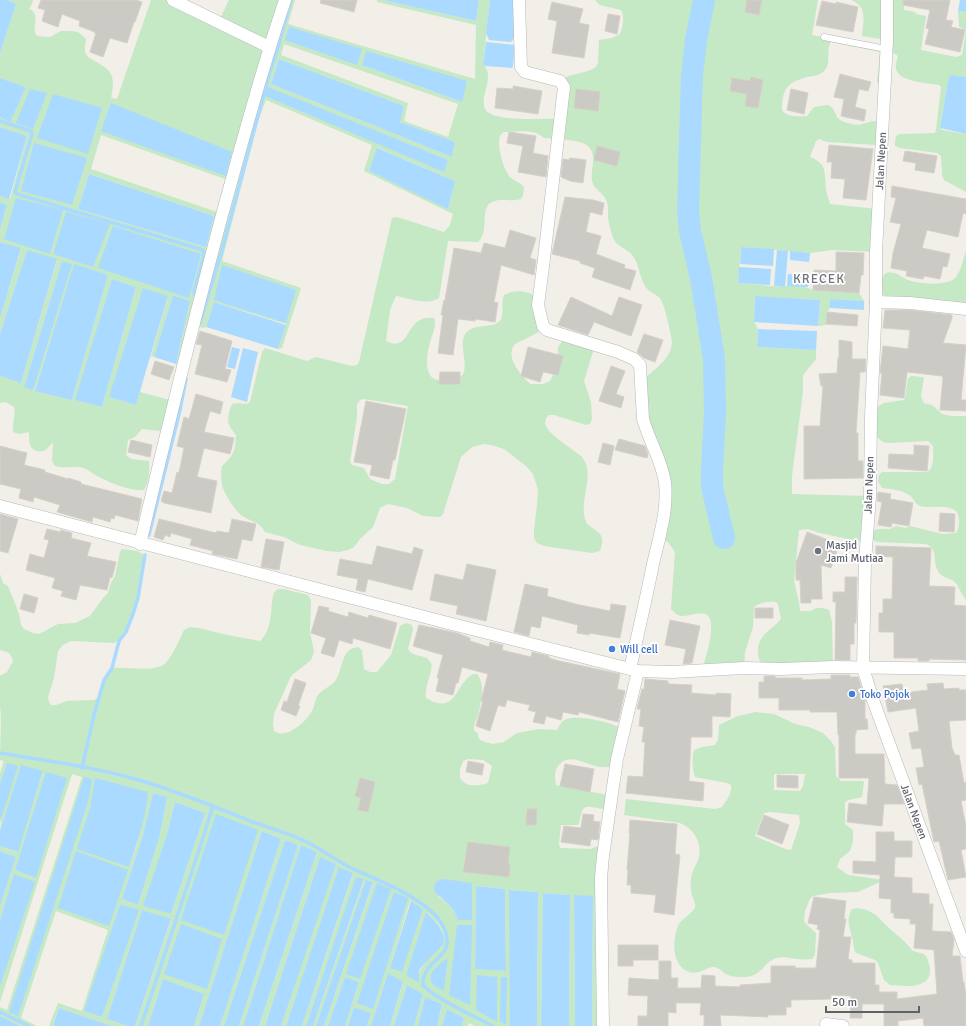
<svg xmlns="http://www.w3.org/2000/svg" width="966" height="1026" font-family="Signika,sans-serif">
<rect width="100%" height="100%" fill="#f1efe8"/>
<!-- green -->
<path fill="#c5e8c5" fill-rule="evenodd" d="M8 0H33L31 6 29 9C42 14 30 27 37 36L50 37 61 31H71L78 32 86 39C86 42 84 48 85 51 86 55 88 57 91 59 112 70 116 74 111 98L117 99 151 0H173L219 21 229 0H295L288 24 475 79 476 25 377 2V0H383L476 21 479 0H490L483 64C496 77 479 95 485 109 492 123 546 118 561 119L560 81C570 72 585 75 596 67L598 63 599 40 612 38 620 34C623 26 625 18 621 10L600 5 595 0H818L812 35 886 49 887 40 862 36C863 20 868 7 851 0H920L904 2V10L915 12 916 14 926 16 921 50 956 57 962 55 966 30 959 27 958 11 966 12V77L950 76 948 81 940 128 942 130 966 134V192L944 180 942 175 941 156 937 153 900 148 895 146V142L896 136 900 134 935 133 936 130 941 87 939 85C928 83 899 82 896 69 895 65 897 60 898 56L887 49 884 84 877 82 880 52 831 42C825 50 832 64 824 71 819 76 814 76 807 77 789 82 783 87 782 106 781 111 784 113 788 115 794 117 801 116 807 116L814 107 828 105C836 109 834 114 839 119 842 122 845 122 848 123 862 128 864 121 877 121L878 123 876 145 827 142 819 139 816 141 810 157C828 164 824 173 826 189 826 194 829 199 830 204L878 209 876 252 832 250 810 253 741 247 738 283 783 287C792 284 805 286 813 290L859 293 864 301 831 299 830 308 827 312 826 325 818 326 820 300 755 297 754 322 758 329 757 347 816 350V359L803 375V392L792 476V494L870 496 862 542 820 533 808 529 799 530 794 581 799 602 800 611H811C817 606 822 608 829 610L832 622 833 667 762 668C761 663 758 658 758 652 757 635 772 630 781 619L778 604 776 602C769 601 760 602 754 607L753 627 745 652 744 668 702 670C706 656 712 639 711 624 710 606 690 617 681 616 676 615 674 612 671 609L675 552 668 542 659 537 666 500 651 440 644 379C655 369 673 357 672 341 671 334 664 302 660 298 654 293 647 291 644 284 639 275 639 264 633 256 628 249 617 247 613 238 611 232 609 224 608 218 608 212 609 205 606 200 603 192 594 190 592 181 590 170 598 155 588 146 580 139 555 139 544 138 534 128 518 132 504 132 493 137 503 168 509 176 513 181 519 181 524 187L523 195 521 199C512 202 501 198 492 202 479 208 490 232 478 242L448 241 439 298C428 306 408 298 396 296L390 310 386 341C413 354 403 314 434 318 437 325 433 332 431 339 428 349 424 365 430 375 433 380 437 380 443 381 482 383 454 347 466 333 475 322 496 330 501 319 504 311 501 302 504 295 514 290 525 290 535 296L543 326 537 333 515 344C504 357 521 375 530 384H543L550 381 557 367 558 347 563 340 595 345 584 381 591 402 592 419 590 424 586 425 554 415H549L546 418 545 424C548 434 566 444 574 451 577 453 580 455 582 457 597 476 576 502 587 524 599 533 606 534 600 551L592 553 544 546 537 543 534 538V530L537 505 538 490 533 474 526 466 504 449 491 445 484 444 472 447 461 457 443 514 440 517 423 516 407 508 388 504 380 508 373 527 360 539 354 547 348 550 339 552 327 551 300 545 284 537 265 532C258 520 249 522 240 514 234 509 224 493 222 485 221 479 221 472 222 466 234 455 235 452 236 435L230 427 228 422 229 412 232 404 237 403 247 404 250 402 262 352 265 348 307 361 316 357 352 366 357 365 359 362 392 218 397 217 444 232 450 225 453 214 364 171 372 145 266 100 258 121 222 261 301 288 282 348 278 349 286 324 214 302 206 327 203 328 196 325 183 366 176 364 190 301 173 295 154 357 151 356 168 297 109 397 136 405 140 392 170 400 162 429 159 431 142 429 135 437 128 440 126 455 131 459 149 461C150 471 149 482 144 490 131 492 105 481 94 474 91 473 89 470 86 469 78 465 65 469 55 466L52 461 53 442C51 444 49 447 47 449 44 451 40 452 37 451 28 449 29 439 29 432L20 434 13 432C12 424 16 415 14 407L6 402 0 403V376L21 383 57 260 27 250 0 334V318L21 249 0 242V230L7 205 0 202V196L10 199 27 136 0 127V117L10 121 26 87 0 78V53L16 4ZM284 44 458 104 448 137 404 121 408 103 281 55ZM366 51 462 102 362 65ZM279 59 404 106 400 122 455 142 452 157 271 84ZM268 88 448 160 444 171 266 96ZM101 135 225 179 217 212 91 169ZM378 148 455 181 448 208 369 171ZM89 174 214 216 206 247 78 209ZM62 261 71 264 24 387ZM74 265 108 275 72 400 35 390ZM112 279 136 287 102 407 76 400ZM364 399 408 406 395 479 389 484H382L370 479 364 468 352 465 350 462 357 416V404L360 400Z
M966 251V305L886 296 883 294C881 285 880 269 894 273 899 274 903 278 908 280 919 284 944 286 954 279 961 273 963 259 966 251Z
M912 376 922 377 924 378 921 396 922 399 924 403 932 405 942 414 952 416H966V600C961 594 959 586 954 581 948 578 941 577 938 571 932 561 939 549 926 544L877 542 873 540V534L874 530 879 529H890L896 526 906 528 910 526 942 534 956 533C959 529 959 525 959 521 959 499 931 510 920 506 914 503 914 498 909 495 902 490 891 489 882 488L878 481 879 475 882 472H927C935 468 933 454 933 446L928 441 889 443 883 442 877 437 876 422 877 407 884 403 904 400 905 398 908 378Z
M122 549 137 551 145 555C141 577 136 632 114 643L71 641 63 645 58 651 54 678 48 697 49 702 51 705H56L67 701 94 700 98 697 104 680 112 668C126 667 151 672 163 665 171 660 180 639 184 630L190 627 199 628 227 635 260 641C273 629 270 611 273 596L275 591 279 589H284L308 595 311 600 310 631 314 652 311 660 291 676 274 714 273 724 274 731C279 734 283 734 289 732 299 727 308 719 313 709 315 704 315 698 319 694 324 688 333 686 337 678 343 666 342 648 358 647L362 650 364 669 370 672H377L391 655 400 626 406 623 412 625 413 630 408 649C412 656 419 655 427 658 428 659 430 661 431 663 434 670 424 686 426 698 457 716 454 685 473 674H477C486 685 481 702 478 715 476 721 473 725 474 731L477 732 479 739 482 741 493 744 504 742 517 733 539 729 557 730C558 728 560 724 562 722 571 712 608 722 619 727L610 766C593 773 572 748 558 766 554 771 555 779 556 785L560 786 608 795 604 809C584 806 583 802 579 824L577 825H561L559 844 560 848 590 849 598 846 600 848 603 1026H592L593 896H574L575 1026H569L570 895 543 893 541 1026H537L538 892 510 890V1026H475L469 1023 468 1026H462L464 1018 447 1009 442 1026H437L442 1004 425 997 418 1026H414L423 994 407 985 394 1026H390L403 983 388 973 371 1026H367L371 1013 354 1007 348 1026H345L359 982 345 977 328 1026H324L373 883 367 880 316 1026H313L364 880 357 877 306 1026H302L353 874 340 867 286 1026H281L335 864 320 857 265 1026H259L317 852 301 845 243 1026H239L298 845 285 840 224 1026H220L281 839 262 831 199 1026H194L204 994 163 979 148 1026H135L171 920 142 910 107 1019 128 1026H112L59 1008 53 1026H49L58 1003 82 1011 108 930 56 911 21 1018 37 1026H20L0 1016V1007L7 1010 82 777 72 774 0 1002V986L14 875 0 920V906L16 857 0 851V846L17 852 43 772 21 766 0 831 7 763 0 783V773L4 761 0 760C0 751 2 712 0 708V676L7 672 13 661C11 653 8 652 0 650V574L3 583 8 586 19 614 21 625 24 629 33 633 39 634 58 624 75 623 90 616 103 598 108 593 111 583 115 576 120 552ZM468 759 483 760 492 766 488 783C477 786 467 788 460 778V770L463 761ZM47 772 36 878 15 870ZM96 779 147 801 137 844 129 867 90 808ZM153 793 167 797 160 835 138 905 122 899 143 835ZM175 802 205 813 171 914 144 905 167 834ZM527 809H536L526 825ZM468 842 510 847 508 860V861ZM464 860 510 865 509 877 463 872ZM472 883 458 920 453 909 438 896ZM476 886 505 889 506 971 475 969ZM410 901 423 909 391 968H390ZM120 904 138 910 102 1017 85 1011ZM426 912C436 921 450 933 441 947 439 950 434 952 431 955 426 961 421 967 419 974L407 976Z
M756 712 774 714 795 724 809 727 823 733 830 740 835 747 836 776 841 781H862L864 782 862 797 849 800 845 802V824L853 830V842L850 851 840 859 837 867 848 875 884 880 858 892 830 893 813 896 810 899 805 911 804 921 806 924 816 933 815 955 812 959C808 959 802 960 797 959 790 958 784 956 776 958 763 963 763 975 746 977 741 977 733 977 728 975 722 973 720 967 713 967 705 968 698 975 689 972 671 966 672 938 679 924 683 918 694 912 695 907 696 903 693 899 692 895 691 891 690 885 691 880 691 871 697 865 699 857 702 842 694 829 680 823L624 815 626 799 715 809 722 807C727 800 732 794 731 785L727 783 695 777C692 769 692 758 694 750L702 747 715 745 718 740 719 725 738 716ZM774 774H805L803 786 800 791 774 790ZM770 812 799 815 800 823 791 850 785 849 755 836 764 813Z
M858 908 867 910 876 915 889 928 904 941 913 951 924 954C928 958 929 963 930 968 932 990 904 986 890 985L884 980 878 963 875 960 856 953C853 949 854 943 852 937 849 926 846 920 852 909Z"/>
<!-- water -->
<path fill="#aadaff" d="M0 0H8L16 4 0 53Z
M383 0H479L476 21Z
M490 0H514V38L511 42 489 40 486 33Z
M960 0H966V12L958 11Z
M289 27 362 49 357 65 285 40Z
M486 42 515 45 513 66 512 68 485 66 483 64Z
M366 51 467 81 462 102 362 65Z
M279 59 404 106 400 122 455 142 452 157 271 84Z
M950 75 966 77V134L940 128 948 81Z
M0 78 26 87 10 122 0 117Z
M268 87 448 160 444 172 265 96Z
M30 89 47 93 33 129 16 123Z
M53 94 102 108 88 154 37 138Z
M111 103 232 152 226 176 101 131Z
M0 127 27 136 9 199 0 196Z
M34 143 87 158 72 205 21 191Z
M377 148 455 181 448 209 369 171Z
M89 174 214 216 206 247 78 209Z
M16 198 63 210 50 254 4 239Z
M0 202 7 205 0 230Z
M66 212 110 224 93 267 53 254Z
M113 226 201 254 189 298 98 268Z
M0 242 21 248 0 318Z
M741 247 774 249 773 266 740 264Z
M27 250 57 259 21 383 0 376V334Z
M777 250 788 251 785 287 774 286Z
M790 251 810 253 809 262 790 260Z
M62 261 72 264 33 390 24 387Z
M74 264 108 275 72 400 35 391Z
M222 265 296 290 286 323 214 300Z
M739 267 771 269 770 285 738 283Z
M788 274 809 276 808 287 787 286Z
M112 279 136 287 102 407 75 400Z
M143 288 168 296 136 405 109 397Z
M173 295 190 301 176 364 154 357Z
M755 296 820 300 818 326 754 322Z
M830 299 864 301V310L830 308Z
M214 302 286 325 278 349 206 327Z
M758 329 817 331 816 350 757 347Z
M232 347 240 349 235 369 227 367Z
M243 348 258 352 247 402 231 397Z
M7 763 18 766 0 822V783Z
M21 765 43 771 18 852 0 846V831Z
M46 772 67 778 36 878 15 870Z
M84 777 92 779 88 802 18 1016 9 1012Z
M95 778 148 792C146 817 137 843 129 867L77 849 90 808Z
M153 793 167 797 160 835 138 905 122 899 143 835Z
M175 802 205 813 171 914 143 906 167 834Z
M216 814 258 830 224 935 181 920Z
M262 831 281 839 220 1026H199Z
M285 840 298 845 239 1026H224Z
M301 845 317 852 259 1026H243Z
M0 851 16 857 0 906Z
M76 851 128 870 109 926 58 908Z
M320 857 336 864 281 1026H265Z
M339 867 353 873 302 1026H286Z
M14 874 35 882 0 986V920Z
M356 877 364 879 313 1026H306Z
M443 879 472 883V920H458L453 909 434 891V886L436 882Z
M366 880 373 882 324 1026H316Z
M377 883 391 889 360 979 346 974Z
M476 886 505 889 506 971 475 969Z
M509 890 538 892 537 1026H510Z
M394 892 408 898 373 1009 357 1003Z
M543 893 570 895 569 1026H541Z
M574 895 593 896 592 1026H575Z
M411 901 423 909 402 972 390 968Z
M120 904 139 910 102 1017 84 1011Z
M142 910 171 919 135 1026H128L107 1019Z
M426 912C434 920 452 936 440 948 435 953 430 957 425 963 422 966 419 969 419 974 418 976 419 980 420 983L407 976V973Z
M181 924 222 939 207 989 164 974Z
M457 925H472L470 1005 449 995Z
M448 958 444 990C435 989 426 980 433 971 437 966 443 961 448 958Z
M388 973 403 982 390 1026H371Z
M477 975 497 977V1022L478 1011 476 1009Z
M345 977 359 982 345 1026H328Z
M501 977H507L506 1024 500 1022Z
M163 979 204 994 194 1026H148Z
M407 985 423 994 414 1026H394Z
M425 997 442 1004 437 1026H418Z
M354 1007 371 1013 367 1026H348Z
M59 1008 112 1026H53Z
M447 1009 464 1018 462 1026H442Z
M0 1016 20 1026H0Z"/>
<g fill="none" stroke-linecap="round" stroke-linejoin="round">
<!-- stream -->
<path stroke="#aadaff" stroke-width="3.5" d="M0 121 31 131 32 134 15 192 17 194 203 250 204 256 194 291 195 295
M200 323 222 250 269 75 278 47 291 0
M149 535 180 410 186 379
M0 753C47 761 96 767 142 781 179 792 215 807 250 821 269 828 289 833 307 842 322 850 336 860 351 868 379 881 433 900 445 930 456 960 422 958 423 985 432 997 478 1018 493 1026
M82 768 94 715 104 680 112 668 119 641 126 632 133 614 138 598 145 555
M0 1012 29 1026
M141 1026 201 844 213 806"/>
<!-- river -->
<path stroke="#aadaff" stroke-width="22" d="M704 0 696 40 692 74 688 211 690 231 701 278 714 359 715 413 712 468V487L724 538"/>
</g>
<!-- building -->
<path fill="#cccac5" stroke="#d6d1c6" d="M41 0H136L142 2 135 22H134L127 43 110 38 103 57 90 52 96 33H94L95 32 79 26 80 21 62 14 58 27 42 21 45 10 38 8Z
M321 0H357L354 12 320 3Z
M747 0H762L759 15 745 12Z
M903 0H950L946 20 953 21 951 27 965 30 960 52 925 44 929 29 926 28 930 10 903 5Z
M822 1 836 4V2L858 7 853 32 816 25Z
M552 2 583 9 579 23 589 25 584 58 552 53 557 21 548 19Z
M608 14 620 16 617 34 605 31Z
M840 74 871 82 868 91 859 89 855 107 866 110 864 121 841 116 844 99 834 97Z
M751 77 763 80 758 108 745 106 747 94 730 91 732 78 750 81Z
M513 86 542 91 538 114 495 108 497 88 513 89Z
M576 89 600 92 598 111 574 108Z
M791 89 808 93 804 114 787 110Z
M509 132 536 136 533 153 548 156 546 177 518 172 523 146 507 143Z
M829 145 873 149 866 200 843 198 845 179 831 178 832 162H827Z
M597 146 620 152 617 166 594 160Z
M905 151 937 156 934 173 915 170 916 163 903 161Z
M570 158 586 160 583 183 570 181 561 177 563 159 569 160Z
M892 186 966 199V214L963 213 958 237 927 230 922 248 950 254 947 267 943 266 940 279 924 276 923 279 906 276 907 271 891 268 893 253 901 224 890 222 896 198 891 197Z
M565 197 593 200 604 203 602 215 590 212 586 232 601 236 596 254 625 265 624 268 636 271 630 290 592 277 595 268 580 263V261L552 254Z
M510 230 536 238 530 258 536 260 534 275 501 265 494 302 498 303 495 322 476 319 475 321 458 319 453 355 438 353 443 315H441L444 300H445L454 248 481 253 484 243 505 248Z
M836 252 864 253 863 275H861L859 293 813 290 814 270 836 271Z
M571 297 612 316 619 297 642 305 631 336 594 322 588 335 558 325Z
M885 310H909L952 315V318L943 343 966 345 961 400H966V411L940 410 943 378 942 376 907 372 904 398 880 395 882 373H880L883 346 908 349 910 330 883 328Z
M827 312 858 315 857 326 826 324Z
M200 331 232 341 225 369 231 370 227 382 195 374 202 345 196 344Z
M644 334 663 340 655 362 644 358 637 352Z
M839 340 852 342V359H866L865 372H860L856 433H858V461H863V478L804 479V426H820L823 386H821L819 374 837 373 838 358H839Z
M528 347 563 356 558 375 543 372 540 382 521 376Z
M155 361 174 367 169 380 151 374Z
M611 366 625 371 616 394 624 397 621 408 599 401Z
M440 372H460V384H439Z
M196 394 223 402 220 414 210 411 204 432 234 438 230 454 204 448 197 477 217 481 211 513 164 503 161 501 164 491 172 493 177 472 179 473 184 448 177 446 180 434 184 417 189 419Z
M366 401 406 409 395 460H393L389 479 370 475 372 465 354 462Z
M619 439 645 446 648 454 647 458 615 450Z
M131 440 152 445 150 457 128 452Z
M603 443 614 446 610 465 598 462Z
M914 445 929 446 927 471 888 468 889 454 914 455Z
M0 446 27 453 24 465 45 470V472L68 479V478L81 482V484L142 499 138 521 115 515 114 519 111 518 110 522 93 517 92 522 57 512 60 505 34 497 33 502 19 498 21 489 0 484Z
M878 492 891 494 890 499 913 503 909 526 892 523 891 527 878 525 882 502 877 501Z
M940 513 955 514 954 532 939 531Z
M0 514 18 519 8 553 0 551Z
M159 519 216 533 217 531 229 533 232 519 256 524 252 541 242 539 237 559 212 554 213 551 190 545 192 539 171 533 170 537 165 535 163 540 154 537Z
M47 529 60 532 61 530 72 533 71 538 91 543 87 556 116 562 112 578 110 577 107 590 80 585 76 600 61 596 63 591 52 588 55 578 26 570 30 554 44 558 49 540 44 539Z
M807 532 839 544 831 568 821 565 822 599H811V603H801L800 580H796V563Z
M266 539 284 542 279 570 261 567Z
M377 546 412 554 414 547 423 550 412 590 368 579 365 592 356 590 358 579 337 575 340 559 372 565Z
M876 546 931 548 929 586 955 587 954 605 966 606V660L929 659V661H918V658H894V632H879V613H883V599H892L893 557 876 556Z
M467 564 496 570 486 621 456 614 458 606 430 600 435 574 463 580Z
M845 577H857L856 623H854V644H850V660H835L836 602H833V592H845Z
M525 584 548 589 547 596 575 604 610 611 611 604 626 606 620 638 589 633V635L577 633 578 625 542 616 540 628 531 626 529 636 514 632Z
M24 594 38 598 34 613 20 609Z
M319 606 329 608 328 611 348 617 349 612 368 618 369 615 397 623 390 649 353 638 352 644 339 640 334 657 321 653 326 638 311 633Z
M755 608H773V618H755Z
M670 620 700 626 692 663 683 664 686 649 665 645Z
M419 625 457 633 470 638V641L489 647 490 642 503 645 502 650 531 657 532 652 549 656V658L559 661 620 674 617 689 625 691 618 722 579 712 578 715 563 712 561 720 546 716 544 724 533 722 536 712 528 710 530 705 507 700 505 707 498 705 490 731 476 726 483 701H481L488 674 462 667 458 683H456L453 695 436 691 439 678H437L443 655 413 646Z
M831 675H850V677H858L865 700V719H867L868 729 856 730V734H855V754H884L885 784 897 785 904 804H884L882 826 847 822 849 803 867 805 869 778H839V735H838L837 712H810V710H779V698H759V682H764V676H775V678H802V680L831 679Z
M295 679 306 683 298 706H300L296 716 281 710 284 701 287 702Z
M645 679 668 681V684L692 685 691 693 716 695V693L731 694 730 717 712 716V737H691L689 781 704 783 703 801 626 793 628 776 643 777 645 742H642L644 727 639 726 641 709H637L642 689H644Z
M943 683 944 689 959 688V690H966V720L949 721 952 748 955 755H959L964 783 966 782V800L961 801 966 826V849L961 850 966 877 948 880 939 841 934 842 922 784 919 785 916 768 924 767 921 748 912 749 909 733 919 731 916 708 888 712 883 686 902 684 903 693 928 690 927 684Z
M468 761 484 764 482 775 466 772Z
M565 764 594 769 590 792 560 786Z
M777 775 798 776V788L777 787Z
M360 778 375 782 368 812 358 810 361 798 355 796Z
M527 809H537L536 825H526Z
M583 814 594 815 593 821 600 822 598 840 591 839 590 846 561 842 564 826 581 828Z
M764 815 789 825 782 844 757 834Z
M630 820 677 824 675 854 680 855 674 915 654 912 656 895 631 893V885H627L628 870H627L630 833H629Z
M876 832H894V841H912V857H895L894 877 912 878V893L929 894V904H933L932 931 951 932 954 939 952 956H960L963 982H964L966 995V1026H924L923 1018 898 1021V1026H884V1004H862V1018H850L851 996 831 995V999L791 1000V1007H786V1015H768V1017L720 1015 721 1026H704V1015H700L701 1003H676V1013L668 1012V1026H638V1016H647L648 996 628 995 629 978 659 980V961H671V978H678L677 988H701L702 975 715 976V986L740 987V985L771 983V966H795V968H816L820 930 817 929 818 925 808 923 814 897 846 901 844 919H846L843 937H851L848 959 852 960V963H875V985H879V992H897V999L937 994 934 950 914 948 916 924H910V919L894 918V913H891V899L879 898 880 875 853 873V861L876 862Z
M468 842 510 847 508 864 510 865 509 877 463 872Z
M618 945H658V960H633V966H618Z"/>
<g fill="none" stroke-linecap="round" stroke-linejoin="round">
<!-- service casing -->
<g stroke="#b5b8bc" stroke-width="7">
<path id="service" d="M824 37 886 49"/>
</g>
<!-- minor casing -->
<g stroke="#b5b8bc" stroke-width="13">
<g id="minor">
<path d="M173 0 269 47"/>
<path d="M519 0 521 67 525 72 560 81 564 87 543 267 538 305 543 326 547 330 618 352 634 359 640 365 643 419C649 441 662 460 665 483 668 510 659 538 653 564 646 599 638 634 630 669"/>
<path id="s1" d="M887 0V40L876 252V302L871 416 870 496 865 562 863 668 873 700 966 951"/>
<path d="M876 302 910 303 966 309"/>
<path d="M0 506 444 622 638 671 672 672 744 668 781 669 833 667 966 669"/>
<path d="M140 544C166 434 193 324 222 215 242 143 261 71 285 0"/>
<path d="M826 1024 843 1026"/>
<path d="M603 1026 601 878 603 856 617 759 638 671"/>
</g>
</g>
<!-- service -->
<use href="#service" stroke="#fff" stroke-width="6"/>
<!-- minor -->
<use href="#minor" stroke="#fff" stroke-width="12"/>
</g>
<!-- markers -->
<circle fill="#6b7280" stroke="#fff" stroke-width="1.5" cx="818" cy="551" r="4"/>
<g fill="#3f7fe0" stroke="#fff" stroke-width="1.5">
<circle cx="612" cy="649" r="4"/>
<circle cx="852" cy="694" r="4"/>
</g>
<g text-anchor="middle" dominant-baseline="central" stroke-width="3.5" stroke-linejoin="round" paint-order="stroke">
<!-- street labels -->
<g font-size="11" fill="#5f6368" stroke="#fff">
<text transform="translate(881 161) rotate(-87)">Jalan Nepen</text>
<text transform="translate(869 485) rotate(-88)">Jalan Nepen</text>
<text stroke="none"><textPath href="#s1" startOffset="821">Jalan Nepen</textPath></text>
</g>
<!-- worship labels -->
<g font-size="11" fill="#5b616d" stroke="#fff" text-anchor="start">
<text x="826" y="545">Masjid<tspan x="826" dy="13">Jami Mutiaa</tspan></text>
</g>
<!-- shop labels -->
<g font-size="11" fill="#366cbe" stroke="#fff" text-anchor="start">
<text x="620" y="649">Will cell</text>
<text x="860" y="694">Toko Pojok</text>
</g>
<!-- quarter labels -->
<g font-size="13" letter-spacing="1" fill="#70757a" stroke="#fff">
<text x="819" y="279">KRECEK</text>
</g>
</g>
<!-- scale -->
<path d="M826 1006v6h93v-6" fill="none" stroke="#5f6368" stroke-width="2"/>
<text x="832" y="1006" font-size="12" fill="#5f6368" stroke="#ffffff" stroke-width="3" paint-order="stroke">50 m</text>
</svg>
